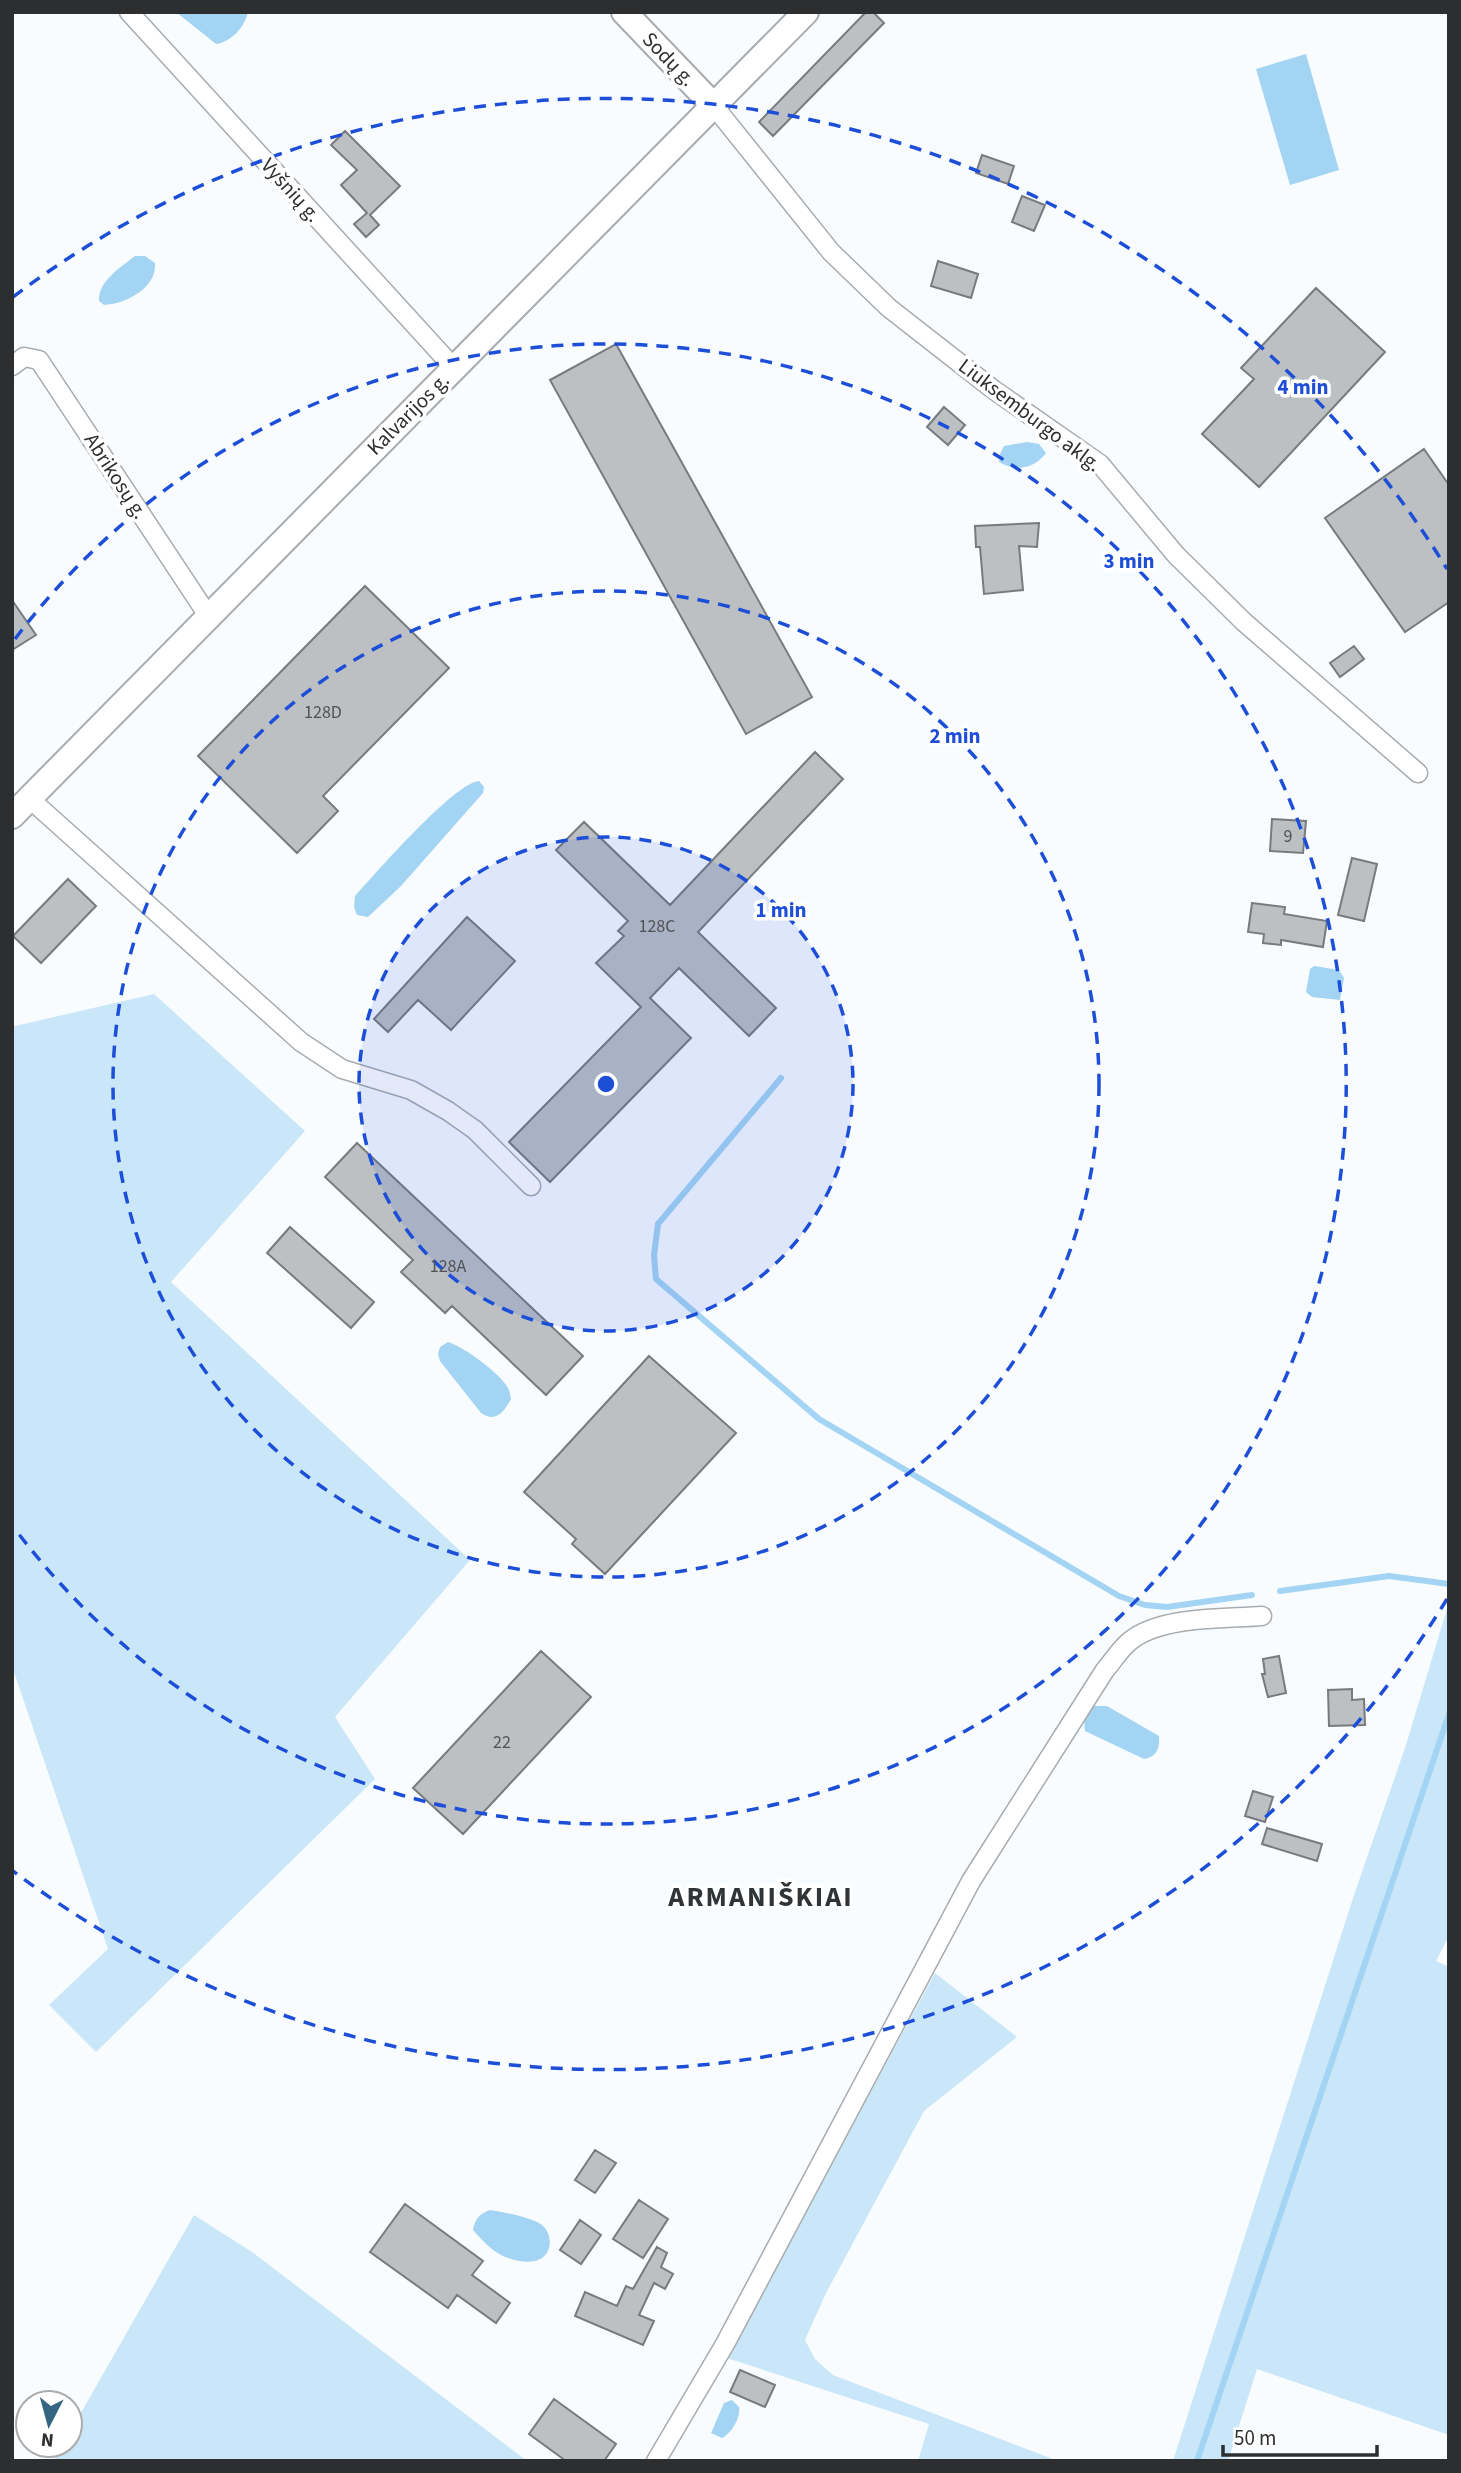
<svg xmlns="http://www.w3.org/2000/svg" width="1461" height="2473" font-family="'Source Sans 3',sans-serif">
<rect width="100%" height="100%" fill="#f8fcff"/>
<!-- green -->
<path fill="#cae6f9" d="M154 994 305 1131 171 1282 470 1560 335 1717 375 1779 96 2052 49 2005 108 1949 12 1666V1023L15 1026Z
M1449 1602V1936L1436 1961 1449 1967V2435L1257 2369 1228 2461H1173L1353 1898 1406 1745Z
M935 1973 1017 2037 924 2111 826 2293 805 2340 815 2359 833 2375 1058 2461H918L929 2424 727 2358Z
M194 2215 252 2252 527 2461H54L63 2445H70V2432Z"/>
<!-- water -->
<path fill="#a3d4f3" d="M176 12H248C245 27 231 42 216 44Z
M1306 54 1339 170 1290 185 1256 69Z
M135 256H145L155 263C157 288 126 304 104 305L99 301C98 281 121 267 135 256Z
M1027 442 1039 444 1046 453C1034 469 1016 472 999 462L1000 454 1004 446Z
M479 781 484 787 483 793 401 886 368 917 357 915 354 907 355 896C376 873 454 783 479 781Z
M1314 966 1339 970 1344 978 1340 1000 1312 997 1306 992 1310 969Z
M448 1342C464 1347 500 1373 508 1388 510 1391 510 1395 511 1399 504 1412 496 1423 481 1413L440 1361 438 1354 440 1347Z
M1093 1706H1107L1159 1736C1160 1748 1157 1757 1144 1759L1085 1731C1083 1721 1086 1713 1093 1706Z
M490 2210C503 2212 531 2217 542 2225 553 2234 553 2255 538 2260 528 2264 511 2260 501 2255 491 2250 481 2239 473 2230 475 2219 479 2214 490 2210Z
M732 2400 739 2407C741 2417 732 2433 722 2438L711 2433 724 2403Z"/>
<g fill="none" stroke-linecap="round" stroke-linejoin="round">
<!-- stream -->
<path stroke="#a3d4f3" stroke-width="6" d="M781 1078 658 1224 654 1255 656 1279 819 1419 1119 1596 1145 1605 1167 1607 1252 1595
M1280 1591 1389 1576 1449 1584
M1197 2461 1449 1714"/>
</g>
<!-- building -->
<path fill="#bcc0c3" stroke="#787b7e" stroke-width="2" d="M866 12H873L884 23 773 136 759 122Z
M345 131 400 186 370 215 379 225 366 237 354 224 367 213 341 185 357 170 331 145Z
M982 155 1014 166 1008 184 976 173Z
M1022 196 1045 205 1034 231 1012 222Z
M938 261 978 274 971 298 931 286Z
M1316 288 1385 352 1259 487 1202 434 1254 379 1241 368Z
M616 344 812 697 746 734 550 380Z
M944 407 965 425 948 445 927 427Z
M1424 449 1449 485V602L1405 632 1325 518Z
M1039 523 1037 547 1019 546 1023 590 984 594 980 547H976L975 526Z
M365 586 449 668 323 796 338 811 297 853 198 756Z
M12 600 36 635 12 650Z
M1354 646 1364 659 1340 677 1330 663Z
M815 752 843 779 698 932 776 1008 749 1036 679 968 650 998 691 1038 550 1182 509 1142 641 1007 596 963 624 936 618 931 628 921 556 850 584 822 670 905Z
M1272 819 1306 821 1303 853 1270 851Z
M1352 858 1377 864 1364 921 1338 915Z
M68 879 96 906 41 963 13 936Z
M1252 903 1285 907 1284 914 1327 921 1323 947 1281 940V945L1263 943 1264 934 1248 932Z
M467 917 515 961 451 1030 418 1000 388 1032 374 1019Z
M357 1143 583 1356 546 1395 452 1306 445 1313 401 1272 413 1260 325 1177Z
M290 1227 374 1302 351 1328 267 1253Z
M649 1356 736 1433 605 1574 572 1544 576 1539 524 1492Z
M541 1651 591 1697 463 1834 413 1788Z
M1279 1656 1286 1693 1268 1697 1262 1674H1265L1263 1659Z
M1352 1689V1700L1364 1699 1365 1725 1329 1726 1328 1690Z
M1253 1791 1273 1797 1265 1822 1245 1816Z
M1267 1828 1322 1844 1317 1861 1262 1844Z
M595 2150 616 2163 595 2193 575 2180Z
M639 2200 668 2219 643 2258 613 2239Z
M405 2204 483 2261 472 2275 510 2303 496 2323 457 2295 448 2308 370 2252Z
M580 2220 601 2235 581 2264 560 2250Z
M657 2247 667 2253 661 2267 673 2274 665 2289 654 2283 639 2315 654 2321 643 2345 575 2316 585 2292 617 2306 626 2286 633 2289Z
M740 2370 775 2385 765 2407 730 2392Z
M554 2399 616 2444 604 2461H566L529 2434Z"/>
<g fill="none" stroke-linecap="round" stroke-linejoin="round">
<!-- minor casing -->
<g stroke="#a8acaf" stroke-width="21">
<path id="minor" d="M129 12 454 368
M714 106 831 252 889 308 994 390 1100 464 1176 555 1244 622 1418 773
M12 366 24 357 39 360 209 617
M30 799 301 1042 342 1069 411 1090 448 1111 475 1130 531 1186
M656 2461 725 2344 971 1881 1105 1670C1113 1661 1120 1649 1130 1641 1161 1616 1223 1619 1262 1616"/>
</g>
<!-- secondary casing -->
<g stroke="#a8acaf" stroke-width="28">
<path id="secondary" d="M624 12 714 106
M12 816 806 12"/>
</g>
<!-- minor -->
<use href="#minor" stroke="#fff" stroke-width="18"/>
<!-- secondary -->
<use href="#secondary" stroke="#fff" stroke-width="24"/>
</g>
<!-- distance rings -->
<circle cx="606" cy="1084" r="247" fill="#1d4ed8" fill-opacity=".12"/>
<g fill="none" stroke="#1d4ed8" stroke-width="3.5" stroke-dasharray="12 9">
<circle cx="606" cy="1084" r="247"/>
<circle cx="606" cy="1084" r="493"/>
<path d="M15 639A740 740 0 1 1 15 1529"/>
<path d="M1447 1599A986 986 0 0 1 13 1871M13 297A986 986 0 0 1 1447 569"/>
</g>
<g text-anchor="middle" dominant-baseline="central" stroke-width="7" stroke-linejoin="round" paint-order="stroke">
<!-- number labels -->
<g font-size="18" fill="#505254">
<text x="323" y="712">128D</text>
<text x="1288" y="836">9</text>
<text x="657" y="926">128C</text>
<text x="448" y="1266">128A</text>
<text x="502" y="1742">22</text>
</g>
<!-- street labels -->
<g font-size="21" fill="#2c2e2f" stroke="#fff">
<text transform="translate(669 59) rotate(46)">Sodų g.</text>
<text transform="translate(291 190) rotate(48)">Vyšnių g.</text>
<text transform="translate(408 414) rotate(-45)">Kalvarijos g.</text>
<text transform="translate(1030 415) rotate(37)">Liuksemburgo aklg.</text>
<text transform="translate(116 476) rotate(57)">Abrikosų g.</text>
</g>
<!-- district labels -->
<g font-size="28" font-weight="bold" letter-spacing="2" fill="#303436" stroke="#fff">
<text x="761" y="1897">ARMANIŠKIAI</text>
</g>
</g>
<circle cx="606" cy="1084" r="10" fill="#1d4ed8" stroke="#fff" stroke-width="3.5"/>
<g font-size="21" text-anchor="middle" font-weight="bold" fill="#1d4ed8" stroke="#fff" stroke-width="7" stroke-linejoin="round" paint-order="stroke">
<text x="1303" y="394">4 min</text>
<text x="1129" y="568">3 min</text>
<text x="955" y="743">2 min</text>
<text x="781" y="917">1 min</text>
</g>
<!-- border -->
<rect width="1461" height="2473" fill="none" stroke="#2c2e2f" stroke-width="28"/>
<!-- north arrow -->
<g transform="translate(49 2424) rotate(186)"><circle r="33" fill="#ffffff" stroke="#ababac" stroke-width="2"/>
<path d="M0-5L12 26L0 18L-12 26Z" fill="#346683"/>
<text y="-10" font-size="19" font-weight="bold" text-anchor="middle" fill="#2c2e2f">N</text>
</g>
<!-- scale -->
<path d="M1223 2445v10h154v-10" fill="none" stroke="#2c2e2f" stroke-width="3.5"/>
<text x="1234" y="2445" font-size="21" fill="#2c2e2f" stroke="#ffffff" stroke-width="5" paint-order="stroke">50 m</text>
</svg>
